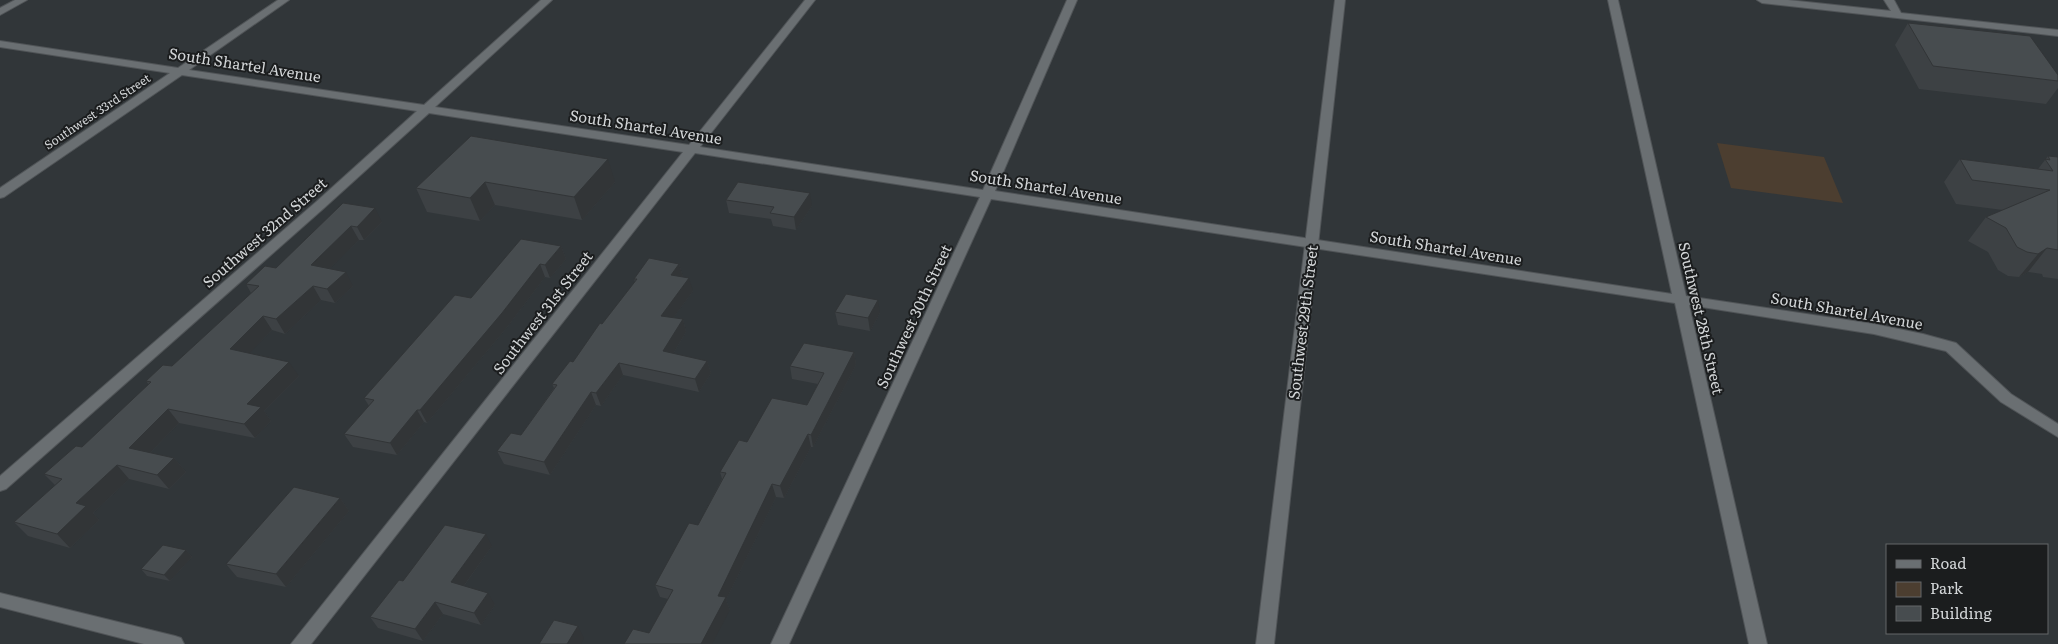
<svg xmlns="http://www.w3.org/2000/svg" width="2058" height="644" font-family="Literata,serif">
<rect width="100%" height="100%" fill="#313639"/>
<!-- green -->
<path fill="#4c3e30" d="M1717 143 1824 157 1843 203 1731 188Z"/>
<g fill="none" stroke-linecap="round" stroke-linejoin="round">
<!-- minor casing -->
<g stroke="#505457" stroke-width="2">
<path id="minor" d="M15 0H27L0 15V8Z
M278 0H289L189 70 424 105 541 0H552L435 107 689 145 805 0H815L700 147 983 190 1067 0H1077L995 191 1672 294 1608 0H1618L1686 296 1874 324 1923 334 1956 343 2011 394 2058 424V437L2001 402 1946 351 1874 334 1689 305 1767 644H1749L1675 303 991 199 789 644H771L980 197 695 153 311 644H291L683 152 429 113 324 208 6 489 0 491V476L316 202 417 111 182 75 4 197 0 198V188L170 73 0 47V41L178 68Z
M1757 0H1788L1891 11 1884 0H1894L1901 13 2058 30V36L1762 3Z
M0 593 175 636 181 638 184 644H144L0 607Z"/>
</g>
<!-- secondary casing -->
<g stroke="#505457" stroke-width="2">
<path id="secondary" d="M1335 0H1345L1274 644H1256Z"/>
</g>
<!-- minor -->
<use href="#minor" fill="#6a6f72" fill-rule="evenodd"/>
<!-- secondary -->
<use href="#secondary" fill="#6a6f72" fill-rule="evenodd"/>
</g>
<!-- wall -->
<path fill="#3d4144" d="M1908 23 2058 75V88L2046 104 1919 89 1895 45Z
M471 136 615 182 582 220 495 205 480 221 427 212 416 188Z
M2048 156 2058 157V279L2043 277 2042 274 2028 272 2019 277 2008 276 1998 270 1988 252 1968 241 1986 217 2003 210 1956 204 1944 182 1960 159 2038 169Z
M726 200 812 206 796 230 773 226 771 219 729 213Z
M343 203 382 222 364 240H359L329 269 353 286 335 303 321 300 285 334 272 330 249 353 299 376 264 411 271 421 255 438 179 423 150 453 174 458 186 472 169 489 129 479 93 513 99 520 70 548 28 536 14 522 55 485 44 474 82 447 149 385 146 381 172 366 251 293 246 284 276 268Z
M561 246 566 259 550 278 545 277 508 326 427 423 424 422 397 455 353 447 344 434 369 406 364 398 471 298Z
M679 264 683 277 693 291 673 318 683 319 686 332 673 354 707 361 711 373 699 392 623 375 601 406 596 405 550 475 504 464 497 451 521 435 554 388 552 384 573 362 635 282 634 279Z
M835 312 880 313 870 331 838 325Z
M854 352 856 365 813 447H811L784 498 776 497 726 600 730 610 649 633 668 599 660 597 655 585 698 525 722 479 720 472 747 442 807 405 818 384 792 379 790 366Z
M340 498 349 511 286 587 237 577 226 564Z
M492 546 464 586 495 605 481 625 443 614 423 641 378 628 370 617 403 581Z
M186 550 192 557 170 581 147 576 141 569Z"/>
<!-- shaded-wall -->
<path fill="#323537" d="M608 159 615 182 582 220 574 197Z
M485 182 495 205 480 221 470 198Z
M810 193 812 206 796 230 794 217Z
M375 208 382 222 364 240 357 227Z
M351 226 359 240 319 279 311 265Z
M561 246 566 259 550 278 545 265Z
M2047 248 2028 272 2019 277 2038 254Z
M540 264 545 277 508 326 427 423 420 410Z
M679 264 683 277 675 288 671 275Z
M346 272 353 286 335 303 327 289Z
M689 278 693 291 665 329 661 316Z
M313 286 321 300 285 334 276 319Z
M878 300 880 313 870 331 868 318Z
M263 316 272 330 240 363 230 349Z
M683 319 686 332 667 364 663 351Z
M854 352 856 365 813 447 811 435Z
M707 361 711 373 699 392 695 379Z
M289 362 299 376 264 411 271 421 255 438 244 424 247 404Z
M619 363 623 375 601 406 596 393Z
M591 392 596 405 550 475 544 462Z
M168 409 179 423 141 462 129 448Z
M417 410 424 422 397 455 390 443Z
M808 434 811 447 784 498 780 486Z
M174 458 186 472 169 489 157 475Z
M117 465 129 479 93 513 99 520 70 548 57 534 76 503Z
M772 484 776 497 726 600 730 610 712 644H701L718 596Z
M340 498 349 511 286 587 276 574Z
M486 534 492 546 458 594 451 582Z
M186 550 192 557 170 581 164 575Z
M488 593 495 605 481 625 474 613Z
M435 602 443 614 423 641 415 629Z
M578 626 584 638 581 644H567Z"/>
<!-- building -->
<path fill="#474c4f" stroke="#323537" d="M1908 23 2030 36 2058 75V81L1933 66Z
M471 136 608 159 574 197 485 182 470 198 416 188Z
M2048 156 2058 157V250L2047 248 2038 254 2027 252 2017 247 2006 228 1986 217 2050 190 1972 180 1960 159 2053 171 2045 159 2050 160Z
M738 182 810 193 794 217 770 213 774 207 726 200Z
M343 203 375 208 357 227 351 226 311 265 346 272 327 289 313 286 276 319 263 316 230 349 289 362 247 404 261 407 244 424 168 409 129 448 174 458 157 475 117 465 76 503 86 506 57 534 14 522 62 479 44 474 76 446 82 447 151 382 146 381 163 365 172 366 259 286 246 284 265 266 276 268Z
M521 239 561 246 545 265 540 264 502 313 420 410H417L390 443 344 434 374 400 364 398 455 295 471 298Z
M649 258 679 264 671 275 689 278 661 316 683 319 663 351 707 361 695 379 619 363 596 393 591 392 544 462 497 451 511 433 521 435 557 385 552 384 570 361 573 362 600 323 602 324 637 279H634Z
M846 294 878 300 868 318 835 312Z
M804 343 854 352 811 435 808 434 780 486 772 484 718 596 726 597 701 644H624L633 629 649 633 673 590 655 585 689 523 698 525 726 473 720 472 739 440 747 442 772 398 807 405 824 373 790 366Z
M294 487 340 498 276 574 226 564Z
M445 525 486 534 451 582 488 593 474 613 435 602 415 629 370 617 399 580 403 581Z
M163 545 186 550 164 575 141 569Z
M554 620 578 626 567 644H539Z"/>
<g text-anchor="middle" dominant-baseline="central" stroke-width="4" stroke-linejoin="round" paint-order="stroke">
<!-- far-street labels -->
<g font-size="12" fill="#d2d5d7" stroke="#1b1d1e">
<text transform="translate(97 111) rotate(-34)">Southwest 33rd Street</text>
</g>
<!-- street labels -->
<g font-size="15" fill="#d2d5d7" stroke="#1b1d1e">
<text transform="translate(245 64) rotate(9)">South Shartel Avenue</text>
<text transform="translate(646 126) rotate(9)">South Shartel Avenue</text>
<text transform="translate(1046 186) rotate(9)">South Shartel Avenue</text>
<text transform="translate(264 232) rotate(-41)">Southwest 32nd Street</text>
<text transform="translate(1446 247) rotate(9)">South Shartel Avenue</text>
<text transform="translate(1847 310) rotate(10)">South Shartel Avenue</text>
<text transform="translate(542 312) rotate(-52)">Southwest 31st Street</text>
<text transform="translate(913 316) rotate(-65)">Southwest 30th Street</text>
<text transform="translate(1702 318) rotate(77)">Southwest 28th Street</text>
<text transform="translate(1302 322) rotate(-83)">Southwest 29th Street</text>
</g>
</g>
<!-- legend -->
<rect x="1886" y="544" width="162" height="90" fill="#1b1d1e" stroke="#646768"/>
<rect x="1896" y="560" width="25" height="8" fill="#6a6f72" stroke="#646768"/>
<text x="1930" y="569" font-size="15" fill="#d2d5d7">Road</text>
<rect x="1896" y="582" width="25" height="15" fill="#4c3e30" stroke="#646768"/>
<text x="1930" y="594" font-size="15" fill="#d2d5d7">Park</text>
<rect x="1896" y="606" width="25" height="15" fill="#474c4f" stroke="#646768"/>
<text x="1930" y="619" font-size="15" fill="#d2d5d7">Building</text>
</svg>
